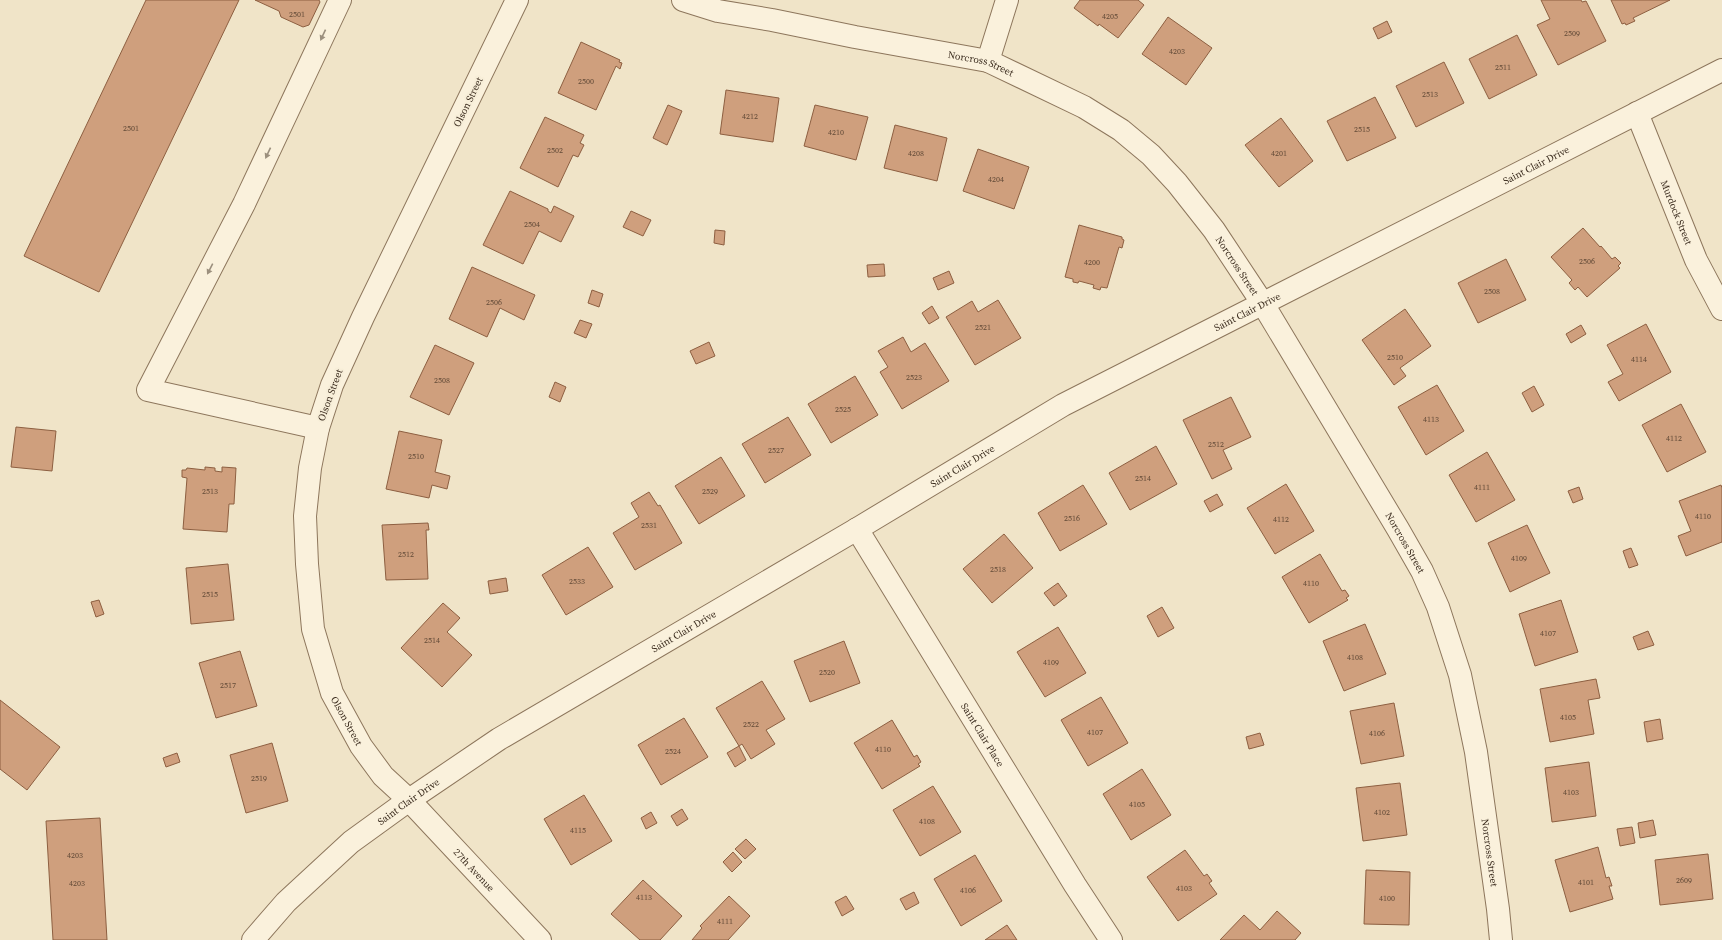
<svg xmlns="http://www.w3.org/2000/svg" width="1722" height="940" font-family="'Source Serif 4',serif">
<rect width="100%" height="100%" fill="#f0e4c8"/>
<!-- building -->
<path fill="#cf9f7d" stroke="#8d5f41" d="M146 0H239L99 292 24 256Z
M255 0H319L320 2 309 25 303 27 281 17 279 11Z
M1080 0H1138L1144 5 1118 38 1099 24 1098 26 1074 8Z
M1541 0H1581L1582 2 1586 1 1606 41 1558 65 1537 25 1550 19Z
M1611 0H1670L1633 18 1635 21 1626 25 1625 23 1622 24Z
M1168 17 1212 48 1186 85 1142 54Z
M1387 21 1392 32 1378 39 1373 28Z
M1517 35 1537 75 1489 99 1469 59Z
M581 42 620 60 619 62 622 63 620 69 616 66 596 110 558 93Z
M1444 62 1464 103 1416 127 1396 86Z
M726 90 779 98 773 142 720 134Z
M1375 97 1396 138 1347 161 1327 121Z
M668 105 682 111 667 145 653 138Z
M815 105 868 117 856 160 804 146Z
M545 117 584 135 580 143 584 145 578 157 573 155 558 187 520 168Z
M1281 118 1313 161 1279 187 1245 145Z
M895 125 947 138 937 181 884 168Z
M978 149 1029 167 1014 209 963 191Z
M510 191 548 209V211L551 213 554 206 574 216 561 242 539 231 523 264 483 245Z
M631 211 651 220 643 236 623 227Z
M1079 225 1122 237V239L1124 240 1122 248 1119 247 1107 288 1101 287 1100 290 1093 288 1094 285 1079 281 1078 283 1073 282V279L1065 277Z
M1583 228 1600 247 1601 246 1612 259 1615 257 1621 263 1618 266 1620 268 1587 297 1578 287 1575 290 1569 283 1572 280 1551 257Z
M715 230 725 231 724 245 714 243Z
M1506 259 1526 300 1478 323 1458 283Z
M884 264 885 276 868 277 867 265Z
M472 267 535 295 524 320 500 308 487 337 449 319Z
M949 271 954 283 938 290 933 278Z
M592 290 603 294 599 307 588 303Z
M998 300 1021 338 975 365 946 317 972 301 978 312Z
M932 306 939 318 929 324 922 313Z
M1405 309 1431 346 1400 368 1406 376 1394 385 1362 340Z
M580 320 592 324 586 338 574 333Z
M1646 324 1671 372 1619 401 1608 382 1623 374 1607 345Z
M1581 325 1586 334 1571 343 1566 334Z
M903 337 911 352 925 343 949 381 902 409 880 372 888 367 878 351Z
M709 342 715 356 696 364 690 351Z
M435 345 474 363 449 415 410 397Z
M855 376 878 415 831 443 808 404Z
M555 382 566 387 560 402 549 397Z
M1437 385 1464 431 1426 455 1398 407Z
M1534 386 1544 405 1532 412 1522 393Z
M1231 397 1251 437 1223 450 1232 469 1212 479 1183 420Z
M1681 404 1706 452 1667 472 1642 425Z
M788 417 811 455 765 483 742 444Z
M16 427 56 431 52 471 11 467Z
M399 431 442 440 435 472 450 476 447 489 432 485 429 498 386 489Z
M1156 446 1177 484 1130 510 1109 473Z
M1487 452 1515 500 1476 522 1449 475Z
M721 457 745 496 699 524 675 486Z
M205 467 215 468V471L222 472V467L236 468 234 504H229L227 532 183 529 187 478 182 477V470H186L187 468 205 470Z
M1286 484 1314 531 1275 554 1247 508Z
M1083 485 1107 524 1060 551 1038 513Z
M1721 485 1722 488V542L1686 556 1678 536 1691 531 1679 501Z
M1579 487 1583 499 1573 503 1568 491Z
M649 492 658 506 660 505 682 543 635 570 613 533 639 517 631 503Z
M1217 494 1223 505 1210 512 1204 501Z
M428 523 429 530H426L428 579 386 580 382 525Z
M1527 525 1550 573 1510 592 1488 543Z
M1004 534 1033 568 992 603 963 569Z
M588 547 613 587 566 615 542 575Z
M1631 548 1638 565 1629 568 1623 551Z
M1320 554 1342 591 1345 590 1349 596 1346 598 1348 600 1309 623 1282 577Z
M228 564 234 620 191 624 186 568Z
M506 578 508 591 490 594 488 581Z
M1058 583 1067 596 1054 606 1044 593Z
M99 600 104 614 96 617 91 602Z
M1561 600 1578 652 1535 666 1519 614Z
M443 603 460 618 447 632 472 655 442 687 401 648Z
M1162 607 1174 628 1158 637 1147 616Z
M1365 624 1386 674 1344 691 1323 641Z
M1058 627 1086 673 1045 697 1017 652Z
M1648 631 1654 645 1638 650 1633 637Z
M844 641 860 683 810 702 794 661Z
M240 651 257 706 216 718 199 663Z
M1596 679 1600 698 1588 700 1594 734 1550 742 1540 689Z
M762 681 785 719 766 730 775 744 751 759 742 744 739 746 716 708Z
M1101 697 1128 743 1088 766 1061 720Z
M0 700 60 747 27 790 0 769Z
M1394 703 1404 756 1361 764 1350 711Z
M684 718 708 757 661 785 638 745Z
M1660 719 1663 739 1647 742 1644 722Z
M892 720 914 757 917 755 921 762 918 764 920 766 882 789 854 743Z
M1260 733 1264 745 1249 749 1246 737Z
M272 743 288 801 246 813 230 755Z
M739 746 746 760 735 767 727 753Z
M177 753 180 762 166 767 163 758Z
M1589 762 1596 816 1552 822 1545 768Z
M1142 769 1171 815 1131 840 1103 794Z
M1400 783 1407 835 1363 841 1356 788Z
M933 786 961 832 920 856 893 810Z
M584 795 612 841 571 865 544 819Z
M682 809 688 819 677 826 671 816Z
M651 812 657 823 646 829 641 818Z
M100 818 107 940H53L46 821Z
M1653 820 1656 835 1640 838 1638 823Z
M1632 827 1635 843 1620 846 1617 829Z
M746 839 756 849 745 859 735 849Z
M1598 847 1606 878 1609 877 1612 886H1609L1613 899 1570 912 1555 860Z
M1185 850 1204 876 1207 874 1212 881 1209 883 1217 894 1178 921 1147 877Z
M733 852 742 862 732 872 723 862Z
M1708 854 1713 899 1660 905 1655 860Z
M975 855 1002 901 961 926 934 879Z
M1366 870 1410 872 1409 925 1364 924Z
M643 880 682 916 660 940H640L611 914Z
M914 892 919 903 906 910 900 899Z
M729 896 750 916 728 940H692L702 928 700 926Z
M846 896 854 909 842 916 835 902Z
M1277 911 1301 933 1295 940H1220L1244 915 1260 930Z
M1007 925 1017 940H985Z"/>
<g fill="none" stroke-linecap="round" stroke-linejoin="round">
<!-- minor casing -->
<g stroke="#8d765c" stroke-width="24">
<g id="minor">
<path id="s1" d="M517 0 363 317 332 385 318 428 310 468 305 516 307 564 313 629 332 693 361 746 383 776 409 800 540 940"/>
<path id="s2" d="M683 0 718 11 772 20 855 37 988 61 1084 107 1121 130 1151 155 1177 183 1214 230 1263 304 1398 529 1422 571 1438 607 1460 675 1476 752 1498 909 1501 940"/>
<path d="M988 61 1007 0"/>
<path id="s3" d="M1637 113 1696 260 1722 309"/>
<path d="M318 428 148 390 244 204 340 0"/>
<path id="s4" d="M857 529 1075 885 1111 940"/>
<path id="s5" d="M253 940 286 902 351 842 409 800 499 739 857 529 1063 405 1722 70"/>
</g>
</g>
<!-- minor -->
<use href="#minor" stroke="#faf1dc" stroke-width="22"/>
</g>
<!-- one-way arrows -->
<defs><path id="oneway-solid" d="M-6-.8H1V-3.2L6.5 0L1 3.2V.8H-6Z"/></defs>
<g fill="#9c907e">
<use href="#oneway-solid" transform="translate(323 35) rotate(115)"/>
<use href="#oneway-solid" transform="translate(268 153) rotate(115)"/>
<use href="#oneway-solid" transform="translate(210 269) rotate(117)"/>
</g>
<g text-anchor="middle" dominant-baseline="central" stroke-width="4" stroke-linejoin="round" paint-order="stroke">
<!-- number labels -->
<g font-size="8" fill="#624a37">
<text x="297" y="14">2501</text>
<text x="1110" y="16">4205</text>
<text x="1572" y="33">2509</text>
<text x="1177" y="51">4203</text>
<text x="1503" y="67">2511</text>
<text x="586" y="81">2500</text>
<text x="1430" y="94">2513</text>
<text x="750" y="116">4212</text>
<text x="131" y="128">2501</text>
<text x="1362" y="129">2515</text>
<text x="836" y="132">4210</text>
<text x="555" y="150">2502</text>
<text x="916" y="153">4208</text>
<text x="1279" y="153">4201</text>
<text x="996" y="179">4204</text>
<text x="532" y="224">2504</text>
<text x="1587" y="261">2506</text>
<text x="1092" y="262">4200</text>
<text x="1492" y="291">2508</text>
<text x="494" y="302">2506</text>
<text x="983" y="327">2521</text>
<text x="1395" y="357">2510</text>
<text x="1639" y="359">4114</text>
<text x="914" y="377">2523</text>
<text x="442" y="380">2508</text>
<text x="843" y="409">2525</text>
<text x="1431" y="419">4113</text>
<text x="1674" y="438">4112</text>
<text x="1216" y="444">2512</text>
<text x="776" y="450">2527</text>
<text x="416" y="456">2510</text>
<text x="1143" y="478">2514</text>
<text x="1482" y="487">4111</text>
<text x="210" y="491">2513</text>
<text x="710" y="491">2529</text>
<text x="1703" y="516">4110</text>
<text x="1072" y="518">2516</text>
<text x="1281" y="519">4112</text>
<text x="649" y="525">2531</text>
<text x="406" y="554">2512</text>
<text x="1519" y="558">4109</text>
<text x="998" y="569">2518</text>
<text x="577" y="581">2533</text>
<text x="1311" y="583">4110</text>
<text x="210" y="594">2515</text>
<text x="1548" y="633">4107</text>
<text x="432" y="640">2514</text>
<text x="1355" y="657">4108</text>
<text x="1051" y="662">4109</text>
<text x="827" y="672">2520</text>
<text x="228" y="685">2517</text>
<text x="1568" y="717">4105</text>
<text x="751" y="724">2522</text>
<text x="1095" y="732">4107</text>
<text x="1377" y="733">4106</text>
<text x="883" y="749">4110</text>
<text x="673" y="751">2524</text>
<text x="259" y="778">2519</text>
<text x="1571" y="792">4103</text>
<text x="1137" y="804">4105</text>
<text x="1382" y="812">4102</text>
<text x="927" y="821">4108</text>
<text x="578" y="830">4115</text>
<text x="75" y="855">4203</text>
<text x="1684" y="880">2609</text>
<text x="1586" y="882">4101</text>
<text x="77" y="883">4203</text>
<text x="1184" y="888">4103</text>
<text x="968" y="890">4106</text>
<text x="644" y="897">4113</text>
<text x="1387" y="898">4100</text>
<text x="725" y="921">4111</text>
</g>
<!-- street labels -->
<g font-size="10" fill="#3d2e20" stroke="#f7eed8">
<text stroke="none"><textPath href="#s2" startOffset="305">Norcross Street</textPath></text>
<text transform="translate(468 102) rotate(-64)">Olson Street</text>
<text stroke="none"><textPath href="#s5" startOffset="1505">Saint Clair Drive</textPath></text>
<text stroke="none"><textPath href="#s3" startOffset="107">Murdock Street</textPath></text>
<text stroke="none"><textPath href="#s2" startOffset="641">Norcross Street</textPath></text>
<text stroke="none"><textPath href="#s5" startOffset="1181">Saint Clair Drive</textPath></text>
<text transform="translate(330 395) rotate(-70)">Olson Street</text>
<text stroke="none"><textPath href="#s5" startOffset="857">Saint Clair Drive</textPath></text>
<text stroke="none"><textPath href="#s2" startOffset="965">Norcross Street</textPath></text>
<text stroke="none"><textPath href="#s5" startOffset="533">Saint Clair Drive</textPath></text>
<text stroke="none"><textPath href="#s1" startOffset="773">Olson Street</textPath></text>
<text stroke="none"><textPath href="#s4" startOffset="241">Saint Clair Place</textPath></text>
<text stroke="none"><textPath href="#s5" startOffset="209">Saint Clair Drive</textPath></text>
<text stroke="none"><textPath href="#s2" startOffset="1289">Norcross Street</textPath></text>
<text stroke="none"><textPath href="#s1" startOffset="970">27th Avenue</textPath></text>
</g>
</g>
</svg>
